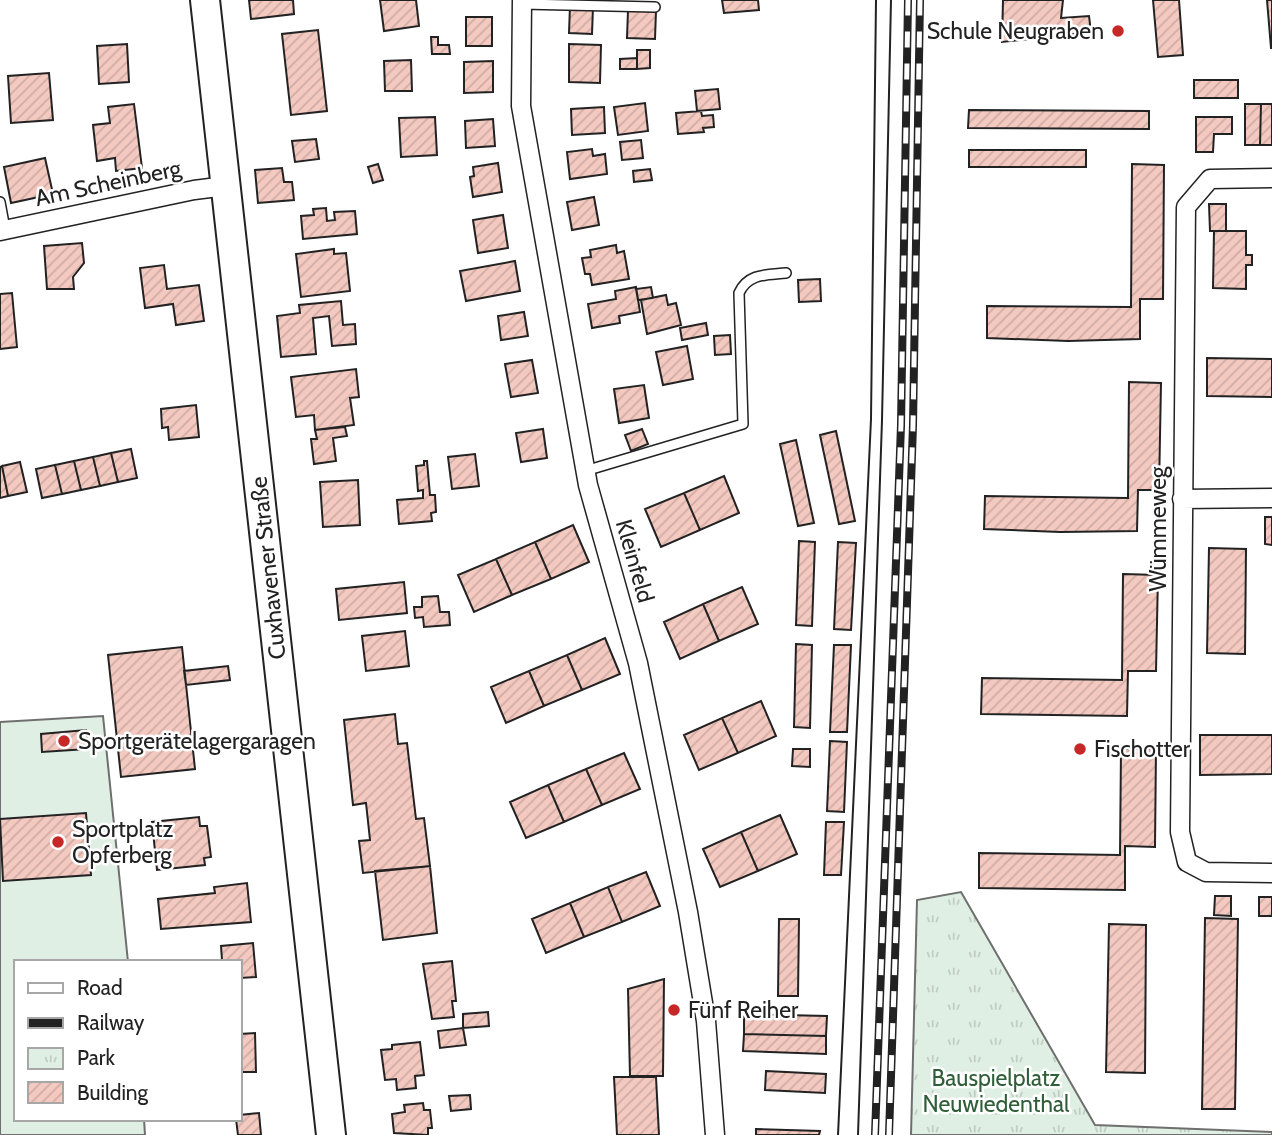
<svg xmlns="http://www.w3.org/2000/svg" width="1272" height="1135" font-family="Cabin,sans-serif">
<defs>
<pattern id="park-tufts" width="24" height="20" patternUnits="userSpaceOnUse" patternTransform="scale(1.75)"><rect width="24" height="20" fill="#e0efe3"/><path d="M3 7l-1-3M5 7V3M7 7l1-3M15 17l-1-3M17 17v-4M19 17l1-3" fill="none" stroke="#c0cdc2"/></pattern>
<pattern id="building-hatch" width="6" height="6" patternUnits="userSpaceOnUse" patternTransform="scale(1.75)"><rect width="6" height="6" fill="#f3c9c0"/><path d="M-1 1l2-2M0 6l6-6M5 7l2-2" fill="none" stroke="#d0aca5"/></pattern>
</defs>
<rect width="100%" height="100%" fill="#fff"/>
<!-- park -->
<path fill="url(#park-tufts)" stroke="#6f6f6f" stroke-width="2" d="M961 892 1095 1125 1272 1132V1135H911L917 900Z"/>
<!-- pitch -->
<path fill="#e0efe3" stroke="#6f6f6f" stroke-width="2" d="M103 716 128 962H16V1119H144L145 1135H0V722Z"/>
<!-- building -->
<path fill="url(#building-hatch)" stroke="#222" stroke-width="2" d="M249 0H293L294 14 251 19Z
M380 0H416L419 26 384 31Z
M722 0H758L759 10 724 13Z
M1003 0H1063L1061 18 1089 16 1091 32 1002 42Z
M1153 0H1179L1183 55 1158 57Z
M1267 0H1272V48H1271Z
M570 6 593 7 592 34 569 33Z
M628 10 656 11 655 39 627 38Z
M466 17H492V46H466Z
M318 30 327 111 291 115 282 34Z
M431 37H438V45H449L450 54H432Z
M127 44 129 82 99 84 97 46Z
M569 44 601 45 600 83 569 82Z
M637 50H650V68L637 69Z
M637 58V69H620V59Z
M411 60 412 91H385L384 61Z
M493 61V92L464 93V62Z
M49 73 53 120 11 123 8 76Z
M1194 80H1238V98H1194Z
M718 89 720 109 697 111 695 91Z
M645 103 648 131 618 135 614 107Z
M134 104 142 168 116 171 115 158 97 161 93 125 110 123 108 107Z
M1245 104H1261L1260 145H1245Z
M1261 104H1272V145H1260Z
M604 107 605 133 572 135 571 109Z
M969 110 1149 111V129L968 128Z
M701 111 702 116 713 115 714 127 703 128 704 132 678 134 676 113Z
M435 117 437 155 401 157 399 118Z
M1196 117H1232V134H1214L1213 152H1196Z
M493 119 495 146 466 148 465 121Z
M316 139 319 159 295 162 292 141Z
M641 140 643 158 622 160 620 142Z
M592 149 593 156 605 154 607 174 570 179 567 152Z
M969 150H1086V167H969Z
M45 158 53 194 11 203 4 167Z
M498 163 502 192 473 197 470 177 474 176 473 167Z
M378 164 383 180 373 183 368 167Z
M1132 164 1164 165 1163 299H1140V339L1068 341 987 338V306L1131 307Z
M282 168 284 182H292L294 200 258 203 255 170Z
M650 169 652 180 634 182 633 171Z
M594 197 599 225 572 230 567 202Z
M1209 204H1226V231H1210Z
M326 208 327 221 335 220 334 212 355 211 357 234 303 239 301 216 314 215 313 209Z
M503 215 508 248 478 253 473 220Z
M1214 231H1246V255H1252V265H1246V289L1213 288Z
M82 243 84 263 73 277 74 289H47L44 246Z
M616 245 617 253 624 251 629 279 592 285 590 274H585L582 258 591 257 590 250Z
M334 249V254L346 253 350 291 301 297 296 254Z
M515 261 520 291 466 301 460 271Z
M164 265 167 289 199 285 204 321 176 325 173 304 145 308 140 268Z
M820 279 821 301 799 302 798 280Z
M636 287 640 312 619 316 620 323 592 328 588 304 616 299 615 291Z
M651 287 653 298 638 300 636 289Z
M12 293 17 347 0 349V294Z
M666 295 668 305 676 303 681 325 647 334 641 300Z
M341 301 343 325 355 324 356 344 332 346 329 316 313 318 316 354 281 357 277 316 300 313 299 305Z
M524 312 528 336 501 340 498 316Z
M706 323 708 335 682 340 680 328Z
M730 335 731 354 715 355 714 336Z
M687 346 693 379 663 385 656 352Z
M1207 358 1272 359V397L1207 396Z
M532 360 538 393 511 397 505 364Z
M356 369 359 397 350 398 354 425 315 430 314 415 296 417 291 377Z
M1129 382 1161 383 1159 490H1138L1137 531 1060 532 984 529 985 496 1128 498Z
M644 385 649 418 619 423 614 389Z
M196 405 199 437 169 440 168 427 162 428 161 409Z
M345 427 347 436 333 438 336 461 314 464 311 439H317L315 430Z
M543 429 547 458 521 462 516 433Z
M642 429 648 444 631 451 625 435Z
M836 431 855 521 839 524 820 435Z
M796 440 814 523 798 526 780 444Z
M131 449 137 478 118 482 111 453Z
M111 453 118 482 100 486 93 457Z
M475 454 479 486 452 489 448 457Z
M93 457 100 486 81 490 74 461Z
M74 461 81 490 62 494 55 465Z
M424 461H427L430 495H435L436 512 431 513 432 521 399 524 397 500 423 498V490L418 491 416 466 424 465Z
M20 462 27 492 8 496 2 466Z
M55 465 62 494 42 498 36 469Z
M2 466 8 496 0 498V467Z
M724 476 739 513 700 530 684 493Z
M358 480 360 525 323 527 320 482Z
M684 493 700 530 661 547 645 509Z
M1265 517H1272V545L1265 544Z
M573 525 589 562 551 579 535 542Z
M799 541 815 542 812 626 796 625Z
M535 542 551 579 512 595 496 559Z
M838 542 856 543 851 630 834 629Z
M1209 548 1246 549 1245 654 1207 653Z
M496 559 512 595 474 612 458 575Z
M1123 574 1158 575 1156 671H1128L1127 716 981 714 982 678 1122 680Z
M404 582 407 613 339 620 336 589Z
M742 587 758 624 719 641 703 604Z
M438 596 440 612H449L450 625 424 627 423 617 415 618 414 607H422V597Z
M703 604 719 641 680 659 664 622Z
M405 631 409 666 366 671 362 636Z
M605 638 620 674 582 690 567 655Z
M796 644 812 645 810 728 794 727Z
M834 645H851L847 732H830Z
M182 647 195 769 121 777 108 655Z
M567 655 582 690 544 706 529 671Z
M228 666 230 680 186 685 184 671Z
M529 671 544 706 506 723 491 687Z
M761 701 776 736 738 753 722 718Z
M395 714 398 744 407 743 416 819 424 818 430 866 363 873 359 841 370 840 366 803 353 805 344 720Z
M722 718 738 753 699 770 684 735Z
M86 730 87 749 42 752 41 734Z
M1200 735H1272V774L1200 775Z
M830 741 847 742 844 812 827 811Z
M793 749H810V767L792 766Z
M1121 749H1156L1155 847 1125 846V890L979 888V853L1120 855Z
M624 753 640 789 602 805 586 769Z
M586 769 602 805 564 822 548 785Z
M548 785 564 822 526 838 510 802Z
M86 813 91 875 3 881 0 819Z
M780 815 797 854 758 871 741 832Z
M199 817 200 826H207L211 857 204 858 205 865 157 870 152 822Z
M826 822H844L841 875H824Z
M741 832 758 871 720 887 703 849Z
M430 866 437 933 383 940 375 871Z
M646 872 660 906 622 922 608 887Z
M247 883 251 922 161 929 158 899 215 893 214 887Z
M608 887 622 922 584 937 570 903Z
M1215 896H1231V916L1214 915Z
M1259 897H1272V916H1259Z
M570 903 584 937 546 953 532 919Z
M1205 918 1238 919 1235 1109H1202Z
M779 919H799L798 996H778Z
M1109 924 1146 925 1145 1073 1106 1072Z
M253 943 256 977 240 978V962H210L222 960 221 946Z
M452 961 456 1001H452L454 1017 432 1019 423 964Z
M664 979 663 1076H630L628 989Z
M488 1012 489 1026 463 1028V1014Z
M744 1014 827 1016 826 1036 744 1034Z
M463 1028 466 1045 440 1048 438 1031Z
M255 1033 256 1072H240V1034Z
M744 1034 826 1036V1054L743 1051Z
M420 1042 424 1075 415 1076 416 1088 397 1090 396 1079 385 1080 381 1050 392 1049V1045Z
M766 1071 826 1074 825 1093 765 1090Z
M614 1077H656L659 1135H617Z
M470 1095 471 1109 451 1111 449 1096Z
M423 1103 424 1110H430L432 1128H428V1135L394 1133 392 1114 405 1112 404 1105Z
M259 1113 261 1135H238L236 1119H240V1115Z
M756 1129 820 1131 819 1135H756Z"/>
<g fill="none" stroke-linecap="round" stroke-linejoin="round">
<!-- lane casing -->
<g stroke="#222" stroke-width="12">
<path id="lane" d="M522 4 655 7
M0 202 5 229
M585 471 743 424 739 293C748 273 767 275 786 273"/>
</g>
<!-- street casing -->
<g stroke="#222" stroke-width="21">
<path id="street" d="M522 0 521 106 588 485 638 663 688 912 706 1021 715 1135
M1272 178 1210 179 1186 207 1180 832 1187 862 1206 872 1272 873
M0 231 194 190 226 186
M1182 499 1272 498"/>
</g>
<!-- primary casing -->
<g stroke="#222" stroke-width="32">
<path id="primary" d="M205 0 331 1135"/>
</g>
<!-- lane -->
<use href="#lane" stroke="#fff" stroke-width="9"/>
<!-- street -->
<use href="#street" stroke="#fff" stroke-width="18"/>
<!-- primary -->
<use href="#primary" stroke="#fff" stroke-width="28"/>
<!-- tram -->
<path stroke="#222" stroke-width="2" d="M838 1135 871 419 876 0
M858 1135 882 420 891 0"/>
<!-- rail casing -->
<g stroke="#222" stroke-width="8">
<path id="rail" d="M875 1135 901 425 908 0
M889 1135 913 425 920 0"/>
</g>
<!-- rail -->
<use href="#rail" stroke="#fff" stroke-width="5" stroke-dasharray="16" stroke-linecap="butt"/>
</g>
<!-- markers -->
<g fill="#c62828" stroke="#fff" stroke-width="2.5">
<circle cx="1118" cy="31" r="7"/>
<circle cx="64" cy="741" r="7"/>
<circle cx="1080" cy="749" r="7"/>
<circle cx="58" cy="842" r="7"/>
<circle cx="674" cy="1010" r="7"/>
</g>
<g text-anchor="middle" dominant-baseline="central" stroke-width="5" stroke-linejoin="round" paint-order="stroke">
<!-- poi labels -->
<g font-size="23" fill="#222" stroke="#fff" text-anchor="start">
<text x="1104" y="31" text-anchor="end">Schule Neugraben</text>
<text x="78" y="741">Sportgerätelagergaragen</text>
<text x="1094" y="749">Fischotter</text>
<text x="72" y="829">Sportplatz<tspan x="72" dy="26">Opferberg</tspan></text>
<text x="688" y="1010">Fünf Reiher</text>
</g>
<!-- street labels -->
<g font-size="23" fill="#222" stroke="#fff">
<text transform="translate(108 183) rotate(-12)">Am Scheinberg</text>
<text transform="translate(1158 529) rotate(-90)">Wümmeweg</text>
<text transform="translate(635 561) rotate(74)">Kleinfeld</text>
<text transform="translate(268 568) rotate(-96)">Cuxhavener Straße</text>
</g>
<!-- park labels -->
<g font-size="23" fill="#2f5e38" stroke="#fff">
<text x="996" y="1078">Bauspielplatz<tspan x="996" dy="26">Neuwiedenthal</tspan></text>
</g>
</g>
<!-- legend -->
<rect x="14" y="960" width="228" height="161" fill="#ffffff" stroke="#a7a7a7" stroke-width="2"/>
<rect x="28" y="983" width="35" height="10" fill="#ffffff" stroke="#a7a7a7" stroke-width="2"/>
<text x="77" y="995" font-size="21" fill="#222222">Road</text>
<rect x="28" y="1018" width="35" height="10" fill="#222222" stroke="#a7a7a7" stroke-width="2"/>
<text x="77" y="1030" font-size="21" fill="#222222">Railway</text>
<rect x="28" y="1048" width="35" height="21" fill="url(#park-tufts)" stroke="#a7a7a7" stroke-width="2"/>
<text x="77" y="1065" font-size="21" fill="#222222">Park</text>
<rect x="28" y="1082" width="35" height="21" fill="url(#building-hatch)" stroke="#a7a7a7" stroke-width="2"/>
<text x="77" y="1100" font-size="21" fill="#222222">Building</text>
</svg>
